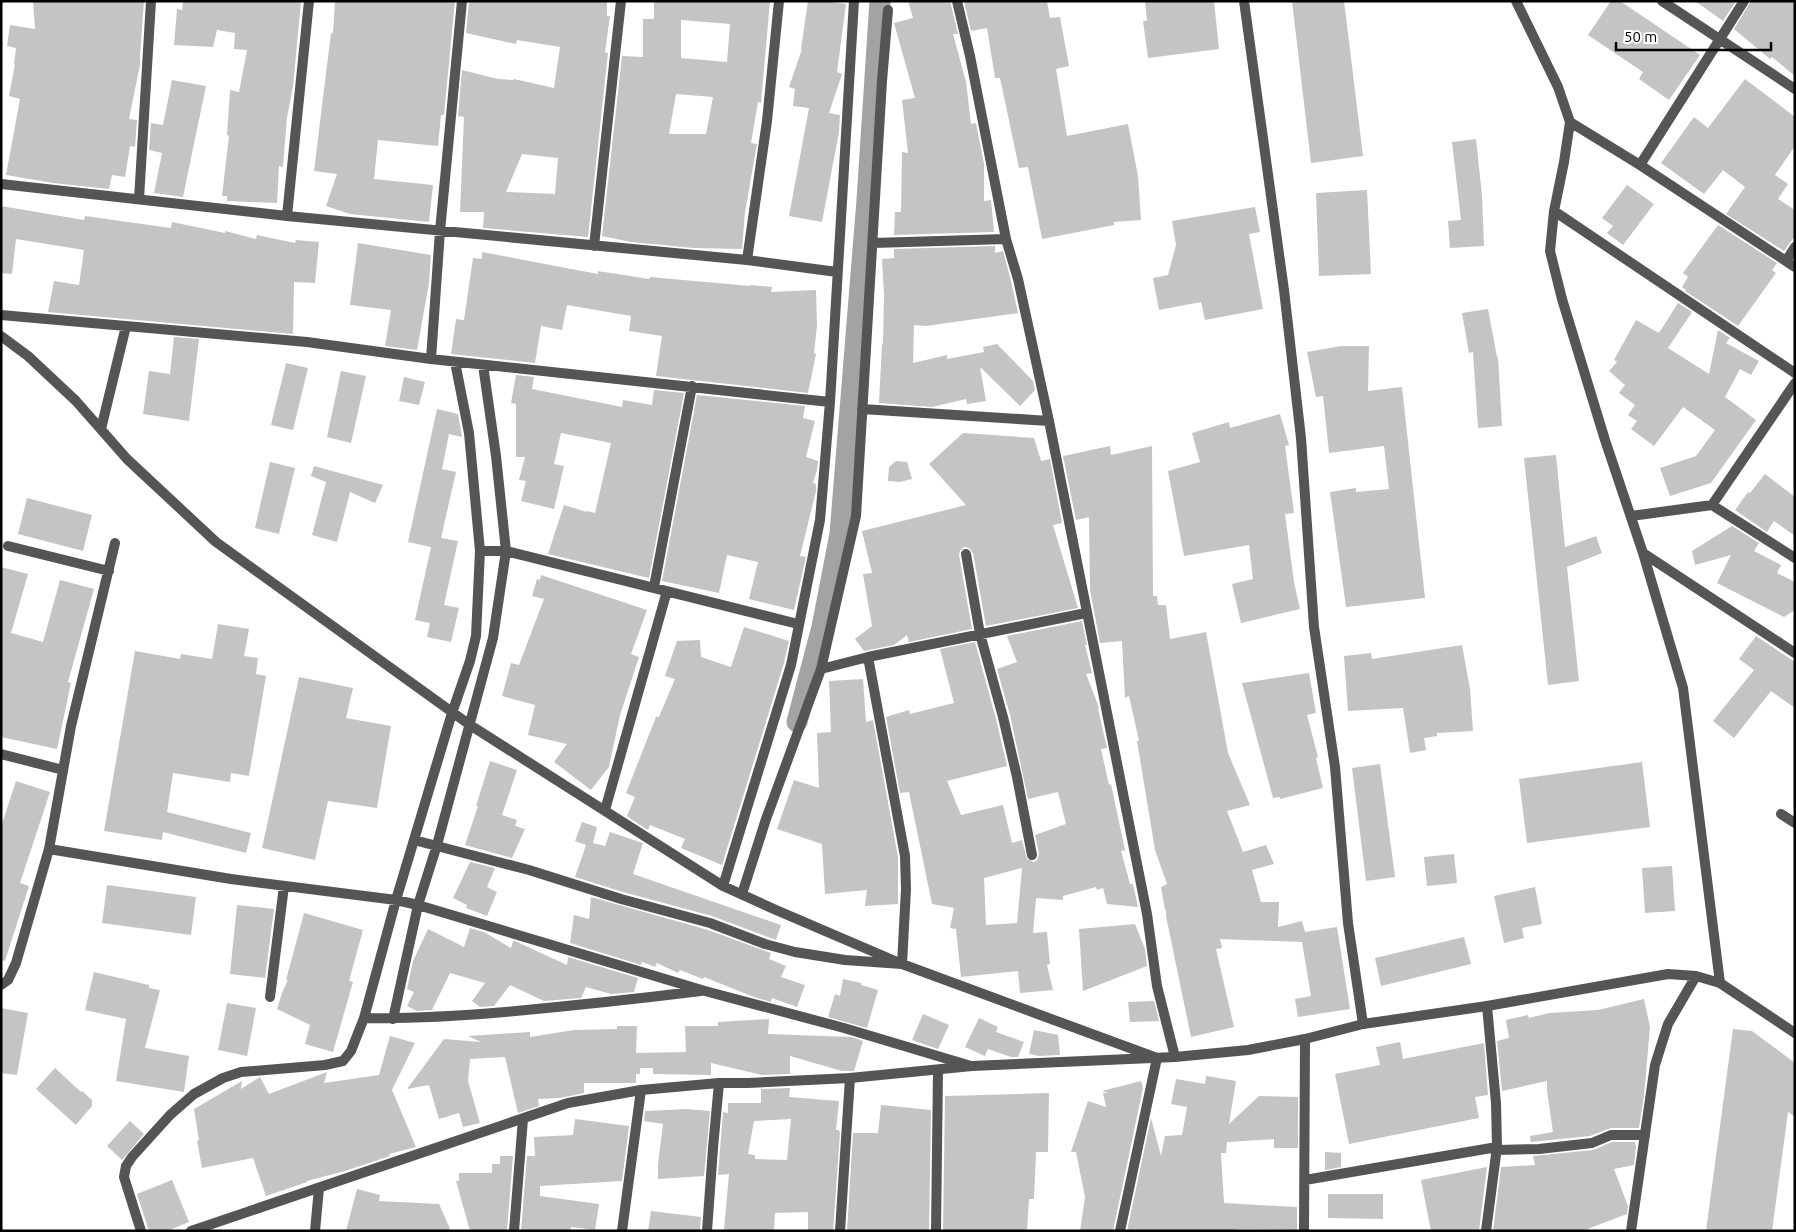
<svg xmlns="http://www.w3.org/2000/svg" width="1796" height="1232" font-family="Ubuntu,sans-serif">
<rect width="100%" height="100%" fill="#fff"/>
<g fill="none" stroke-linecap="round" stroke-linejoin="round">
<!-- canal -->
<path stroke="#a3a3a3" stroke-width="21" d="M797 722 822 627 840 534 867 200 880 1"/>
</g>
<!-- building -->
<path fill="#c4c4c4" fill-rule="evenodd" d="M46 1H144L140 56V65L129 119 137 120 135 147 130 146 125 177 112 175 109 189 53 183 6 175 20 99 9 96 15 64H14L16 48 7 46 10 25 35 29 33 2Z
M183 1H301L293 87 287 117 283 167 279 166 277 203 227 201V196H222L229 136 227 135 230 90 239 92 247 50 234 49 235 33 217 30 213 47 174 45 177 9 182 10Z
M335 1H455L444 115H441L438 146 378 140 374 179 433 185 429 222 350 214 326 206 337 174 314 171 331 33H333Z
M469 1H607V16H610L605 52 608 53 588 237 483 228 484 212H460L464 117 458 116 462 70 498 79 513 80 514 79 554 88 560 47 517 40 516 44 466 33ZM522 154 558 158 555 194 506 192Z
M654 1H770L761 103 758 102 751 143 757 144 745 212 742 249 693 248 631 242 602 236 622 56 643 57V19H654ZM681 20 730 24 727 62 681 58ZM676 94 713 97 706 134H669Z
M808 1H823L846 4 837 72 842 74 829 113 840 115 839 132 822 222 789 216 809 108 793 106 795 89 789 87 802 49H801Z
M908 1H950L958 34H953L966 82 971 124 976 123 984 164V201L991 200 994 232 894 235 895 212H901L902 152 908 153 902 100 915 98 894 23 913 18Z
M964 1H1047L1050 18 1060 17 1069 66 1056 69 1067 136 1128 124 1138 176 1141 220 1114 222V225L1042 239 1028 167 1019 168 1000 78H995L987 28 971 31Z
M1145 1H1214L1219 49 1148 58 1143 21H1147Z
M1292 1H1344L1363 156 1311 163Z
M1611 1H1620L1700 55 1669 100 1639 79 1643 72 1588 35Z
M1695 1H1736L1723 21Z
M1751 1H1795V76L1772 57 1770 59 1734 29Z
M1745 79 1795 117V146L1775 175 1788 184 1778 199 1795 210V236L1784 251 1726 214 1745 187 1723 170 1704 194 1661 163 1694 117 1708 128Z
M172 80 206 86 183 197 154 193 162 153 149 150 151 123 163 125Z
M1476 139 1482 195 1484 246 1450 248 1448 221 1461 220 1452 142Z
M1627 185 1654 204 1623 245 1607 233 1613 226 1602 218Z
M1367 190 1371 274 1319 276 1316 193Z
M1 206 84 220 85 216 171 228 172 222 225 233V231L256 239 257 235 295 243 296 240 319 242 315 283 294 282 293 334 48 312 54 281 79 285 84 250 16 239 12 274 1 273Z
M1255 207 1260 232 1249 234 1263 309 1205 320 1201 302 1159 310 1153 278 1168 275 1176 245 1172 221Z
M1718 225 1777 263 1772 270 1776 273 1738 326 1685 291 1686 290 1682 287 1688 277 1683 273Z
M358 243 431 255 429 283 417 350 385 346 391 310 350 305Z
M995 246V253L1003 251 1011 281 1018 313 926 326 914 325 913 363 947 355V359L984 352 983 347 997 344 1033 381 1035 390 1020 406 980 367 986 401 967 404 966 399 932 407 879 403 882 344H883L884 295 882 259 894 258V249Z
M482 252 598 274V271L649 279 650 277 750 286V285L772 287 771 292 816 290 817 325 814 353 816 354 808 393 656 376 662 336 629 331 631 316 567 305 562 330 541 326 535 363 451 354 456 319 464 320 473 258 482 259Z
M1678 303 1692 312 1668 348 1709 374 1718 330 1730 338 1726 343 1759 361 1751 375 1740 369 1725 397 1756 420 1711 483 1670 496 1660 468 1696 456 1715 430 1683 407 1654 446 1631 429 1637 421 1628 415 1635 405 1619 393 1625 385 1609 371 1617 362 1614 360 1636 320 1659 333Z
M1488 309 1497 357H1498L1502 426 1478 428 1473 352 1469 353 1462 313Z
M174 337 199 339 189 421 143 414 149 371 170 374Z
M1341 346H1369L1368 391 1402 387 1425 598 1346 607 1330 492 1356 488V492L1389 489 1384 446 1329 453 1323 396 1316 397 1307 352Z
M286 363 308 368 293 430 271 425Z
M341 371 366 376 351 443 327 437Z
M516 375 534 377 532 389 622 407 623 400 652 405 654 390 684 393 649 578 548 554 564 505 587 512V511L595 513 611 443 561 433 554 464 564 466 554 509 521 501 526 481 519 480 525 457H516V404L511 403Z
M404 377 425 382 419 405 399 401Z
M697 395 805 406 803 418 815 421 806 457 818 461 817 470 813 483 816 484V491L800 556 806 557 794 610 749 599 758 562 727 555 719 593 662 581Z
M437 409 458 414 462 437 449 434 442 469 456 472 441 538 458 541 444 605 459 608 451 642 427 637 430 623 415 620 431 547 408 542Z
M1280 414 1289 445 1285 446 1294 513 1285 514 1294 582 1300 609 1241 623 1232 584 1253 579 1249 545 1184 556 1168 471 1200 462 1192 433 1229 422 1230 428Z
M963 433 1034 438 1041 461 1050 459 1062 523 1053 525 1078 608 986 626 973 553 969 548 964 547 960 551 959 555 972 629 909 642 907 635 894 645 864 651 855 639 872 626 863 574 872 573 862 531 966 505 929 464Z
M1110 446 1111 455 1152 446 1153 596H1157L1158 605H1166L1170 639 1206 632 1228 753 1250 805 1227 811 1243 852 1266 845 1274 864 1252 870 1261 902H1279L1278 927 1302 921 1305 932 1337 927 1350 1009 1298 1017 1295 999 1311 996 1302 942 1220 939 1222 948 1216 949 1234 1027 1191 1037 1166 916V910H1165L1161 887 1167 884 1155 850 1137 741H1139L1129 696 1125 698 1122 641 1100 643 1090 590 1089 517 1076 520 1063 456Z
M1556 455 1565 547 1596 536 1602 553 1567 567 1579 681 1548 685 1524 458Z
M896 461 907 462 912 479 900 482 888 481 889 467Z
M270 462 295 468 279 534 255 528Z
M314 466 383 485 375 503 350 492 337 542 312 535 326 482 311 476Z
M1765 474 1795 497V536L1774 521 1767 532 1735 510 1748 492 1750 493Z
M27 498 92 515 83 551 18 534Z
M1732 526 1759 543 1754 551 1781 565 1777 573 1795 582V610L1784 617 1717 583 1731 555 1695 565 1692 551Z
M1 567 28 574 11 633 43 642 60 580 94 589 68 682 71 683 57 749 1 737Z
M541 575 647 610 631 654 639 657 620 715 609 767 591 790 554 762 567 744 528 735 535 705 502 696 511 663 519 665 544 599 532 596 537 579 540 580Z
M1082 621 1087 645H1085L1092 673 1086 674 1098 705 1099 709H1098L1107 748 1101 749 1109 785 1111 784 1125 850 1121 851 1130 884H1133L1138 907 1107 904 1103 888 1097 890 1096 887 1063 896V900L1036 898 1033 933 1047 932 1050 964 1047 965 1053 990 1020 993 1018 971 961 977 956 929 950 928 954 908 932 904 909 792 900 793 886 717 909 710 910 714 954 703 940 649 975 642 996 719 1007 766 947 781 961 815 1003 805 1012 843 1022 840 1027 859 1034 862 1037 860 1039 854 1035 835 1066 824 1058 792 1028 799 1010 715 997 669 1017 662 1007 636ZM1022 868 1017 923 986 925 984 878Z
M218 624 249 629 244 656 258 658 256 674 266 676 249 776 231 773 230 782 173 773 167 812 251 833 246 853 163 832 162 840 104 831 135 651 180 659 181 654 212 659Z
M744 627 789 641 784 663 722 865 681 848 685 839 650 825 648 830 631 819 627 816 635 797 626 793 656 717H659L675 679 665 676 677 641 700 640 701 657 731 667Z
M1756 636 1795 662V708L1771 691 1734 738 1713 721 1754 670 1739 659Z
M1462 645 1470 689 1473 731 1437 733V736L1424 738 1426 750 1410 753 1403 708 1348 711 1344 656 1371 653 1372 659Z
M1309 673 1316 713 1307 715 1318 757 1316 758 1323 788 1280 799V797L1273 798 1242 683Z
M299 677 353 688 346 718 391 726 377 808 328 801 315 860 262 848Z
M863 679 866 722 873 720 898 857V904L865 906 867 890 825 894 822 844 777 829 794 780 819 788 817 733 831 732 829 681Z
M490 761 517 770 502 815 517 820 515 826 525 829 512 858 465 845 478 806H476Z
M1642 762 1650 827 1527 843 1519 779Z
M1380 764 1395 877 1366 881 1352 768Z
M16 781 50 792 20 883 29 886 5 961 1 960V827Z
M582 822 597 827 593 843 605 846 610 832 643 843 633 874 781 925 776 940 712 916 623 892 575 877 586 845 575 841Z
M1454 854 1457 883 1427 886 1424 857Z
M470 862 495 868 487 887 497 892 487 916 466 908 467 905 453 898Z
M1672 866 1675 911 1645 913 1642 868Z
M107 885 196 897 191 935 102 923Z
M1535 887 1542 924 1522 928 1524 938 1504 943 1494 896Z
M591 897 708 930 771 953 769 959 786 966 781 977 805 985 797 1007 772 998 771 1002 754 997 704 977 703 979 680 970 678 973 657 963 655 967 642 962 641 965 570 943 574 915 589 919Z
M237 905 274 909 265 978 230 974Z
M304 913 363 930 349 981 353 982 333 1052 305 1044 310 1025 277 1009 282 993 288 980H286Z
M1135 924 1145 949 1147 966 1083 991 1079 929Z
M470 928 484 932 511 948 513 941H515L567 965 568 957 638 978 634 992 611 994 586 987 581 998 544 1001 510 985 494 1006 480 1007 472 1001 485 983 450 973 432 1010 417 1011 407 1006 414 992 407 989 413 961 428 929 464 947Z
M1464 937 1471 964 1381 986 1375 958Z
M94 972 149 985V988L160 990 145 1048 189 1056 184 1092 116 1081 126 1019 85 1010Z
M843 979 861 983V985L878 990 867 1028 828 1017 835 994 840 996Z
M1644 999 1650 1027 1644 1096 1639 1128H1611L1590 1136 1531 1142 1530 1136 1553 1132 1547 1091V1081L1502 1091 1497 1041 1509 1038 1506 1020 1528 1015 1529 1018 1549 1013 1598 1010Z
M1154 1001 1159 1021 1130 1022 1128 1002Z
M227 1003 256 1008 247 1056 218 1050Z
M1 1008 28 1013 17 1075 1 1073Z
M923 1014 949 1025 938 1049 912 1040Z
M979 1018 998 1027 996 1032 1024 1042 1018 1057H1011L988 1049 985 1056 965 1047Z
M769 1019 768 1034 852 1037 863 1041 854 1071H842L790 1056V1074L762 1075 711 1063V1075L653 1074V1068H640V1074H636V1083H584V1093L560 1098 538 1099 539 1106 518 1113 505 1057 470 1059 468 1081 480 1123 463 1127 459 1113 439 1119 429 1085 407 1089 444 1039 481 1042 468 1036 530 1032V1037L574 1030 617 1029V1026H637L636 1053 686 1052 685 1026H718V1022Z
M1733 1029 1752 1031 1795 1063V1117L1788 1112 1772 1231H1706Z
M1034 1030 1058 1035 1060 1055 1039 1056 1029 1054Z
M390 1036 415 1043 392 1090 416 1147 389 1154 390 1156 345 1171 307 1181V1182L266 1196 253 1158 202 1168 197 1141 199 1140 194 1109 242 1081 241 1089 260 1077 269 1094 327 1072 324 1083 379 1075Z
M1400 1042 1403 1059 1484 1043 1488 1095 1475 1097 1479 1118 1349 1144 1335 1074 1380 1065 1376 1047Z
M55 1068 81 1092 82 1091 92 1100V1106L76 1125 36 1089Z
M1206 1076 1236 1081 1229 1124 1259 1096 1298 1097V1148H1274V1139L1227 1142 1226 1153H1221L1224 1203 1297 1207V1230L1239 1229 1234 1231H1127L1151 1118 1161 1156 1165 1136 1182 1135 1187 1107 1171 1104 1176 1079 1205 1084Z
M1141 1081 1143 1088 1113 1231H1080L1085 1197 1076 1152H1071L1088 1101 1106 1107 1103 1093H1108L1102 1091Z
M790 1088 789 1097 839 1101 836 1130H839L840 1133 833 1231H808V1212L775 1213 774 1231 724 1230 729 1174 718 1175 723 1112 728 1113V1103H761V1089ZM791 1119 787 1160 755 1159V1155L748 1154 754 1121Z
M1049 1093 1048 1152H1036L1034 1199H1029L1027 1231H943L945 1096Z
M881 1105 931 1110 929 1231H847L853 1133H878Z
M686 1109 710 1111 704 1176 658 1179V1164L663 1124 644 1121 645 1111Z
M575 1119 629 1126 622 1181 540 1186V1196L599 1204 595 1230 571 1227V1231H521L527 1156H535L534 1137 573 1135Z
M130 1121 144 1134 122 1160 107 1146Z
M1612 1142H1635L1636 1147 1634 1165 1614 1169 1628 1206 1627 1214 1582 1231H1493L1501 1167 1535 1165 1533 1156 1593 1150Z
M1325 1152 1341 1153V1167L1325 1170Z
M500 1156H513L507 1231H470L456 1181H459V1173H492V1164H500Z
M1487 1167 1479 1231H1431L1421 1180Z
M172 1180 189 1222 167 1231H149L137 1194Z
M357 1189 380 1195 379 1201 439 1204 451 1231H346Z
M1328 1194H1383V1219L1328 1218Z
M651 1211 701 1217 700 1231H648Z"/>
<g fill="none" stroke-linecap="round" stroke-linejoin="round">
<!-- minor -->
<path stroke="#555" stroke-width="10" d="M957 1 970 56 1006 239 1018 279 1049 421 1147 914 1157 986 1175 1057
M1244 1 1284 290 1301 438 1314 627 1335 767 1348 923 1363 1024
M1516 1 1558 87 1570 122 1564 162 1554 211 1550 251 1562 299 1605 440 1643 553 1683 688 1720 983
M1662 1 1795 89
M1570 122 1640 165 1795 267
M1640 165 1744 1
M1 184 287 216 747 260 837 272
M139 199 151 1
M1554 211 1795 373
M287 216 309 1
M873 243 1006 239
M594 246 621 1
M747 260 767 121 779 1
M1786 261 1795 247
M1 315 307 342 431 359 830 402
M1 336 28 356 76 401 127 459 216 542 470 725 723 886 776 910 902 964 1157 1058 1120 1231
M431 359 440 231 462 1
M862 409 1049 421
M101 429 126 326
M1712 505 1795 383
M1631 516 1712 505 1795 558
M8 546 109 571
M480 551H506L798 624
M1643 553 1795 653
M966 554 980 634 1003 717 1017 777 1032 855
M654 587 692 386
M821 669 856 516 882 81 888 10
M1 754 63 770
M605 810 667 591
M1781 814 1795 823
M414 840 529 870 621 899 710 923 765 944 795 952 845 960 902 964 906 889 905 856 868 657
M49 849 231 879 396 900 418 905 705 991 844 1028 971 1066
M723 886 791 665 820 520 830 402 854 1
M742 894 766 819 821 669 868 657 1086 613
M1 985 8 980 16 963 49 849 71 726 115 543
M270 997 284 886
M364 1018C411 1019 458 1016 505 1012 570 1006 636 999 701 991
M393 1019 418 905 437 845 493 638 506 551 496 456 483 365
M1496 1150 1539 1149 1592 1143 1611 1135H1645
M1305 1180 1497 1147
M141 1231 124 1177 126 1166 132 1157 170 1115 194 1094 223 1078 241 1072 325 1065 343 1061 351 1051 364 1018 396 900 452 713 470 661 476 636 480 551 469 433 455 362
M315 1231 319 1188
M514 1231 523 1119
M622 1231 641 1090
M707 1231 713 1148 719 1083
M840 1231 850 1078
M936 1231 938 1070
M1304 1231 1305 1039
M1486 1231 1497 1147 1496 1103 1487 1006"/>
<!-- tertiary -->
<path stroke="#555" stroke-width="10" d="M191 1231 568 1103 641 1090 719 1083H748L850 1078 972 1066 1175 1057 1248 1050 1305 1039 1363 1024 1487 1006 1668 974 1696 976 1720 983 1795 1033
M1631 1231 1655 1065 1668 1024 1696 976"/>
</g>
<!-- border -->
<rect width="1796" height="1232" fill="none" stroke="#000000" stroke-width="5"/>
<!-- scale -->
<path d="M1616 42v8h155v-8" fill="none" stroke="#000000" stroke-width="2.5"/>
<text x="1624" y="42" font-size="15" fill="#000000" stroke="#ffffff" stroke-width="4" paint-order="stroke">50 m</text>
</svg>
